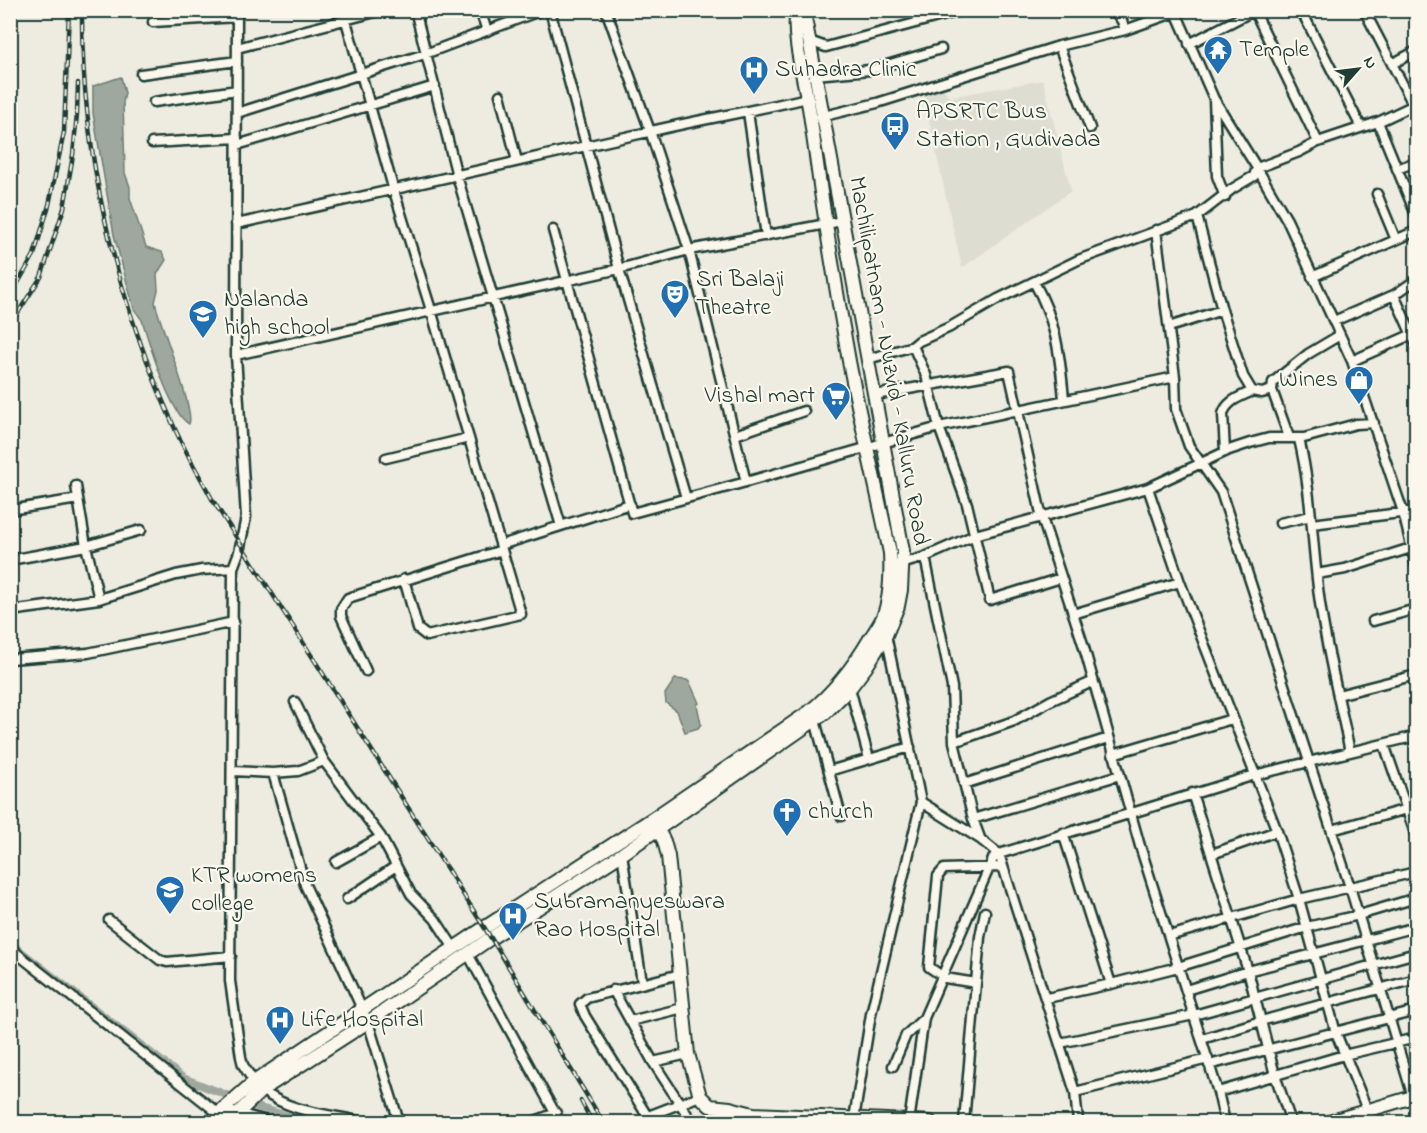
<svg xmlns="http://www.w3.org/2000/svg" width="1427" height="1133" font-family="'Indie Flower',sans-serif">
<rect width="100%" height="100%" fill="#eeece1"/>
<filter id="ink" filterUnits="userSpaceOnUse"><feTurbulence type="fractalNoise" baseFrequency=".0167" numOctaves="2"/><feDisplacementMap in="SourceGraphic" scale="12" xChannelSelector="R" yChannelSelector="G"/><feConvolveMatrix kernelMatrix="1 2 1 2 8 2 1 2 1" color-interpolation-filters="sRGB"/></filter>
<g filter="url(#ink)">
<!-- built -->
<path fill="#ddddd2" d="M1043 80 1071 191 962 268 923 94 943 88 949 97Z"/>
<!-- water -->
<path fill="#9fa89f" stroke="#6c7d74" stroke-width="1.5" d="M121 77 125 93 123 102 125 173 130 187V198L146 247 162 252 166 260 157 274 158 290 155 302C159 323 196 411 189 424 170 414 149 342 142 320L134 309 114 235 93 113V86Z
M675 679 687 680 690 683 699 703 697 705 701 724 698 728 685 732 677 711 666 703 665 694Z"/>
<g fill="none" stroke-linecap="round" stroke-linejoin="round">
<!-- canal -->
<path stroke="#9fa89f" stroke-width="8" d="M10 943 183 1078 260 1108 309 1122"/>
<!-- minor casing -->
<g stroke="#1f3d34" stroke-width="13">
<path id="minor" d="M237 10 236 355 246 517 239 552 233 568 230 981 241 1057 243 1065 254 1082
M343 10 394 191 431 310 502 550 348 598 341 609V616L366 671
M415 10 457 176 561 526
M480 10 487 31
M550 10 619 269 686 498
M606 10 650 131 689 250 746 482 939 427 1175 377
M1114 10 1122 21 1125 30
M1175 10 1214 99 1257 168 1287 220 1352 361 1403 512 1416 566
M1254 10 1318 142
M1301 10 1361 127
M1364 10 1414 106
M153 22 237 17
M809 41 826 47 964 10
M1189 44 1255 10
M1059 46 1090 128
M237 48 383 10
M1392 64 1416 51
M141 74 237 61
M815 75 870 70 941 49
M500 95 517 161
M1214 99 1217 176 1225 197
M154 102 237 90
M748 112 766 236
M237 113 425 54 542 10
M820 117 877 103 1059 46 1125 30 1176 12
M1378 122 1416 215
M152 143 237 138
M237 145 435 86
M1397 169 1416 162
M1377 194 1396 240
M1197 216 1222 310 1243 376 1252 391 1262 393 1272 390
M236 224C373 195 510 163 648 132 701 119 754 111 807 98
M553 230 632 513 746 482
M1156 230 1175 377 1176 409 1189 446 1221 492 1350 887 1413 1097
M1312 277 1416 231
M1416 280 1394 295 1416 344
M1034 282C1056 320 1060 355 1064 399
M1334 321 1394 295
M1169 327 1222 310
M913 346 926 375 939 427 967 504 990 600 1061 578
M236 355 619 269 689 250 842 221
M868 359 913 346 919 341 950 327 998 299 1078 260 1197 216 1232 189 1254 176 1257 168 1299 152 1318 142 1378 122 1416 104
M1352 361 1415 333
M875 395 1009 371 1042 518 1083 644 1140 846 1218 1092 1225 1122
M735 435 804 411
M1289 437 1272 390 1273 382 1308 354 1340 335
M1299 439C1312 493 1312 548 1320 603 1327 653 1340 702 1350 752
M1225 452 1223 414C1227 400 1241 397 1252 391
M386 458 469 438
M76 486 86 546 99 599
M1148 488 1180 582 1277 831 1299 899 1336 1033 1368 1112 1369 1122
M10 510 78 499
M1280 523 1311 516
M1312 524 1416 511
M501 545 630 504
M925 557 952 687 954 742 973 819 980 838
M10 560 86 546 141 530
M898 565 925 557 975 535 1148 488 1229 450 1250 443 1269 438H1304L1356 424 1374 423
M1317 574 1345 569 1411 548
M404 579 418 629 427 636 521 614 502 550
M10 611 99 599 176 575 202 570 233 568
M1073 614 1180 582
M1373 621 1416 609
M886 635 921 802 980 839 999 854 1075 1092 1078 1122
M10 659 88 653 234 622
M850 688 869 759
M1338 695 1416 675
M295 702 324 761 381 837 411 894 435 919 454 948
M815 720 841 816
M954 742 1014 721 1050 701 1092 682
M1384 744 1416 836
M1113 754 1232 719
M233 771 273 773 298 771 324 761
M829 771 910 747
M273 773 305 885 368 1022 399 1122
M964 784 1109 738
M1192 793 1248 971 1275 1075 1291 1122
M973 819 1120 775
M1332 830 1407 809
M1063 833 1111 984
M622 854 642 982
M999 854 1255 775 1416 736
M1212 854 1277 831
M336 862 381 837
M347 899 396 866
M109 920 160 960 167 962 231 956
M1169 936 1299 899 1416 872
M10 948 223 1117
M468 954 560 1122
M976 983 945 978 929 967 938 876 944 869 1003 867
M613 990 653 1062 692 1122
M1186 990 1248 971 1416 927
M1047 998 1111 984 1178 967 1307 927 1359 915 1416 898
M630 1021 683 1008
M1202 1039 1261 1021 1416 979
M1060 1043 1194 1015 1416 953
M653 1062 688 1054
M1209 1065 1416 1011
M893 1066 906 1035 924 1018
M262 1090C290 1113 330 1114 364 1122
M1075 1092 1208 1059
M1218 1092 1344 1055 1416 1038
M730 1108 739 1122
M238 1113 270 1122
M648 1116 700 1096
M854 1119 871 1014 921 802
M532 1122 556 1113
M651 1122 585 1016 580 1004 587 998 680 974
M909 1122 924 1018 996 852
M964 1122 980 937 985 912"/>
</g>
<!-- highway casing -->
<g stroke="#1f3d34" stroke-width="16">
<path id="highway" d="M652 819 809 712C835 691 854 666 871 637 875 631 880 624 883 617 891 597 891 574 890 553 877 489 861 425 849 361 834 279 821 197 810 114 806 86 791 36 797 10
M224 1121 223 1109 254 1082 484 928 652 819 664 841 668 856 688 1054 700 1096 710 1106 730 1108 753 1114 930 1122
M210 1122 238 1113 262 1090 368 1022 491 938 622 854 825 713 850 688 866 667 886 635 898 606 901 590 903 551 805 18 811 10
M1329 1122 1416 1096"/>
</g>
<!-- minor -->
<use href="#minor" stroke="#fbf7ec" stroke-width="8"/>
<!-- highway -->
<use href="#highway" stroke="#fbf7ec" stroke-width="12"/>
<!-- rail casing -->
<g stroke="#1f3d34" stroke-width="4.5">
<path id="rail" d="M82 10C81 151 115 294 172 422 183 449 199 474 212 499L491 938 603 1122
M10 297 34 255 49 205 64 132 69 10
M10 325 41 277 64 208 73 155 77 114 78 83
M581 1101 592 1122"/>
</g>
<!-- rail -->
<use href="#rail" stroke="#fbf7ec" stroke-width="2" stroke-dasharray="7" stroke-linecap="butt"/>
</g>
</g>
<!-- icons -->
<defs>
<g id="temple-pin" transform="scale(1.5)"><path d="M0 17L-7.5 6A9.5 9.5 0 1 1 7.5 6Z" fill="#1f6fb2" stroke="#fbf7ec"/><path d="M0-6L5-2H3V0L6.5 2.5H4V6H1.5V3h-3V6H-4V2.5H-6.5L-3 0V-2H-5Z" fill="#fff"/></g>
<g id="hospital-pin" transform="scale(1.5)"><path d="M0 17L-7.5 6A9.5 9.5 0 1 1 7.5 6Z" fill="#1f6fb2" stroke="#fbf7ec"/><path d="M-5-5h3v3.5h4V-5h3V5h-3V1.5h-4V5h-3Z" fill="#fff"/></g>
<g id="bus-pin" transform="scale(1.5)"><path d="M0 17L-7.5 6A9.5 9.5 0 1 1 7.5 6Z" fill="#1f6fb2" stroke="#fbf7ec"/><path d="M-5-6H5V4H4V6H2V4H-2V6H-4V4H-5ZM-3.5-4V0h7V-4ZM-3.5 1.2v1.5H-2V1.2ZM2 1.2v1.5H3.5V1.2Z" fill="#fff"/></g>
<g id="theatre-pin" transform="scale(1.5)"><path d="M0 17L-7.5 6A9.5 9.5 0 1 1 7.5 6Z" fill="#1f6fb2" stroke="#fbf7ec"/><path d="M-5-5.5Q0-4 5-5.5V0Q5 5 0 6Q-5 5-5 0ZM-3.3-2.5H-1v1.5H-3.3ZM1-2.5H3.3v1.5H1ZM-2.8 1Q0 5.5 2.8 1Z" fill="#fff"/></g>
<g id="school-pin" transform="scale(1.5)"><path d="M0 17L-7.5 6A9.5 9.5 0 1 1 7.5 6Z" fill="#1f6fb2" stroke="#fbf7ec"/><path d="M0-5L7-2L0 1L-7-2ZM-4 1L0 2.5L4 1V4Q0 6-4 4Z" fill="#fff"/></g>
<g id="shop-pin" transform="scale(1.5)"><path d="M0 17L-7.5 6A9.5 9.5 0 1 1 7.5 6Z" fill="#1f6fb2" stroke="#fbf7ec"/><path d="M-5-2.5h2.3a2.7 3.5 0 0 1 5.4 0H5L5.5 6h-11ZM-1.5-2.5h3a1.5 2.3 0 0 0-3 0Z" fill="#fff"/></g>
<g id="supermarket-pin" transform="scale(1.5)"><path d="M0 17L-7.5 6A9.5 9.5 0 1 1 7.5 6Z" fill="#1f6fb2" stroke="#fbf7ec"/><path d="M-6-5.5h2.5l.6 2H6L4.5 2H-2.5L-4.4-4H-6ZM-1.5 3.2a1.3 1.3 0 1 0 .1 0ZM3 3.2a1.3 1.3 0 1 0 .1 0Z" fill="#fff"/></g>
<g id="church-pin" transform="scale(1.5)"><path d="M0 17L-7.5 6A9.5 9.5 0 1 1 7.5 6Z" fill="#1f6fb2" stroke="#fbf7ec"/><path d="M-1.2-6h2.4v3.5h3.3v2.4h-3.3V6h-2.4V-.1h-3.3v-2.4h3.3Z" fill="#fff"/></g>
<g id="university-pin" transform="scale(1.5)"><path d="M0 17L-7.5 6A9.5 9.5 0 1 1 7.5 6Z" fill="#1f6fb2" stroke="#fbf7ec"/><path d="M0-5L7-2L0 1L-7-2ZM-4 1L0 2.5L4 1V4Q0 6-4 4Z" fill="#fff"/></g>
</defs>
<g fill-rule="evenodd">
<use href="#temple-pin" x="1218" y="50"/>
<use href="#hospital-pin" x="754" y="70"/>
<use href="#bus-pin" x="895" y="126"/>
<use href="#theatre-pin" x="675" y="294"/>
<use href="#school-pin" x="203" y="314"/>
<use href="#shop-pin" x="1359" y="380"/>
<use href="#supermarket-pin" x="836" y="396"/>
<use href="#church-pin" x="787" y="812"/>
<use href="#university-pin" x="170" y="890"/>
<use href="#hospital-pin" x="513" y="916"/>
<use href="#hospital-pin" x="280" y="1020"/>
</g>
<g text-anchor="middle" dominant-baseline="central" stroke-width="4.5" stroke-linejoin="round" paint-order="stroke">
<!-- poi labels -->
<g font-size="24" fill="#1f3d34" stroke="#fbf7ec" text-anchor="start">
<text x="1239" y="50">Temple</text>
<text x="775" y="70">Suhadra Clinic</text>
<text x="916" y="112">APSRTC Bus<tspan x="916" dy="28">Station , Gudivada</tspan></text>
<text x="696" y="280">Sri Balaji<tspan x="696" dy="28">Theatre</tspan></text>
<text x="224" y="300">Nalanda<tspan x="224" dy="28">high school</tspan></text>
<text x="1338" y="380" text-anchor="end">Wines</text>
<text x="815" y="396" text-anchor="end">Vishal mart</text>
<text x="808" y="812">church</text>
<text x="191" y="876">KTR womens<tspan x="191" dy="28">college</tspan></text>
<text x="534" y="902">Subramanyeswara<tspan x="534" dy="28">Rao Hospital</tspan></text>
<text x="301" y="1020">Life Hospital</text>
</g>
<!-- street labels -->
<g font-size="24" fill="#1f3d34" stroke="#fbf7ec">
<text transform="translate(888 361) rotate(80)">Machilipatnam - Nuzvid - Kalluru Road</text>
</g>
</g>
<!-- margin -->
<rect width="1427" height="1133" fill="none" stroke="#fbf7ec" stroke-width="36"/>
<rect x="18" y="18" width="1391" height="1097" fill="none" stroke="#1f3d34" stroke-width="2" filter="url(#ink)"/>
<!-- north arrow -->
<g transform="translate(1358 69) rotate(62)" stroke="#fbf7ec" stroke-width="4.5" paint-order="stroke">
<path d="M0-4.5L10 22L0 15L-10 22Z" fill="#1f3d34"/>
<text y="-9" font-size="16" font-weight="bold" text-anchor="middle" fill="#1f3d34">N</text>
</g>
</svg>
